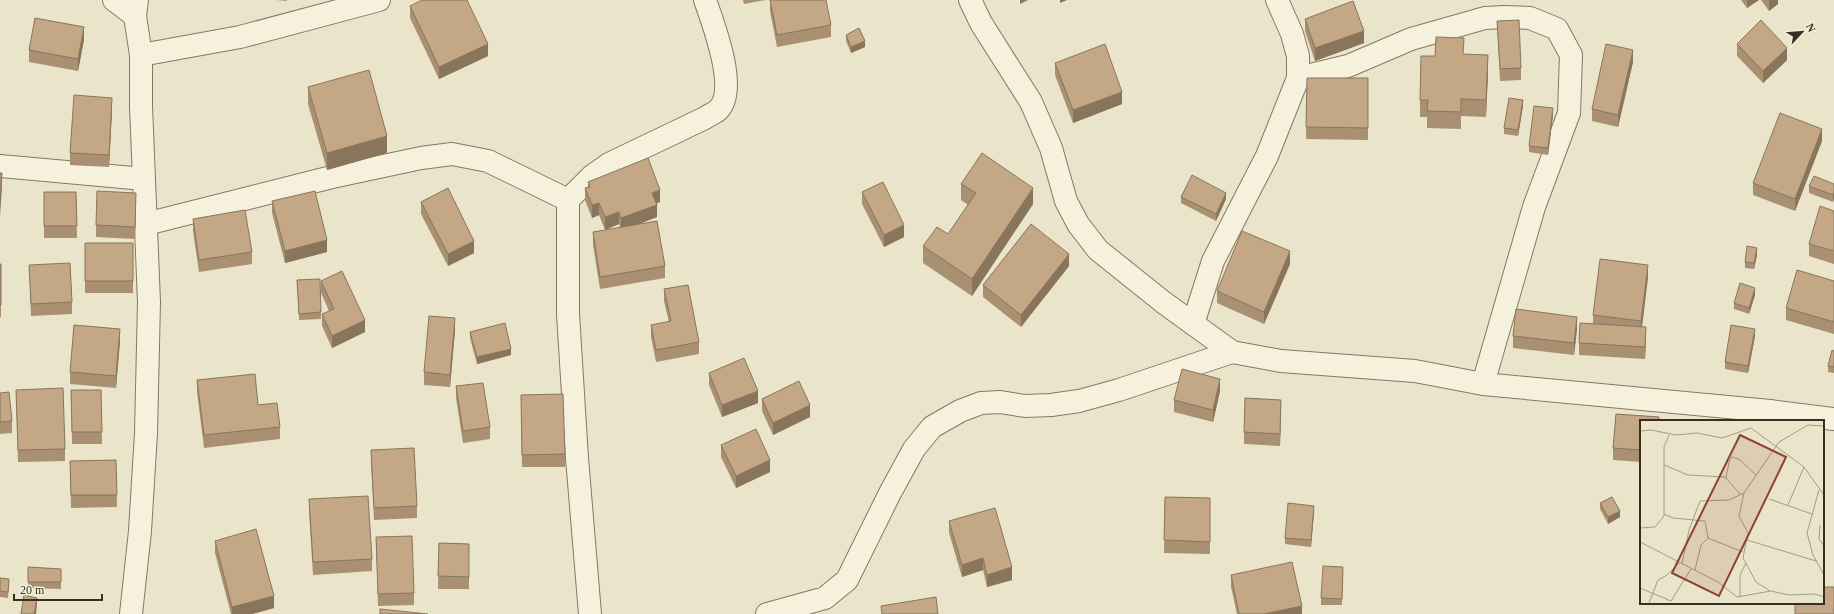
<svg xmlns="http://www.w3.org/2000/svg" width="1834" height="614" font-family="'Times New Roman',serif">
<rect width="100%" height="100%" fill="#eae5ca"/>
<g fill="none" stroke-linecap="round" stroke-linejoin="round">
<!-- minor casing -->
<g stroke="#857860" stroke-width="24">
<path id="minor" d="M114 0 135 16
M970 0 981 23 1031 102 1051 148 1066 201 1078 224 1098 250 1163 302 1232 352 1281 361 1415 371 1483 384 1770 411 1834 419
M141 55 240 37 379 0
M1298 78 1348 66 1411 39 1485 18 1504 17 1530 18 1557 29 1571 55 1569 113 1534 207 1483 384
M0 166 144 179
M146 224 332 177 421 158 452 154 488 161 568 200
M1193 324 1213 261 1267 156 1298 78V56L1292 34 1277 0
M131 614 140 531 146 433 149 302 141 106V55L135 16 137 0
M590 614 577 458 568 314V200L592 176 609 164 705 118C709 115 715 113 718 110 739 90 713 23 705 0
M767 614 825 598 847 580 890 493 914 449 932 427 960 411 981 403 1000 402 1025 406 1051 405 1079 401 1119 390 1232 352"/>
</g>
<!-- minor -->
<use href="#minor" stroke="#f6f1dd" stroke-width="22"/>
</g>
<!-- wall -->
<path fill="#a99072" d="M276 0H287V1Z
M743 0H766L744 4Z
M770 0 831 25V37L777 47 770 11Z
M1741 0H1759L1747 8Z
M1761 0H1778V4L1769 11Z
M410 6 488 56 439 79 410 18Z
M1305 19 1364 43 1315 61 1305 31Z
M1497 21 1521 68V80L1500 81Z
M846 35 865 47 851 53 846 41Z
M84 40 78 71 29 62V50Z
M1737 44 1787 60 1763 83 1737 56Z
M1464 54 1488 72 1486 117 1461 116V129L1427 128V117H1420V100L1435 56Z
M1633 62 1618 127 1592 121V109Z
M1055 63 1122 104 1073 123 1055 75Z
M1307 78H1368V140L1306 139Z
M308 87 387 153 327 170 308 104Z
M1523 106 1518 136 1504 134V128Z
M112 110 109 167 70 165V153Z
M1553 115 1548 155 1529 152V146Z
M1822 141 1795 211 1753 195V183Z
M588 182 660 202 657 203V217L636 225 665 266V278L600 289 593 245V232L620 228 619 224 605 230 599 215 592 218 585 200V188L588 187Z
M961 184 1033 204 972 296 923 263V246L948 234 968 205 961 200Z
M1834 184V198L1833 202 1809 193V186Z
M44 192H76L77 238H44Z
M862 192 904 237 884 247 862 204Z
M1181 197 1226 199 1216 221 1181 203Z
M272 201 327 252 285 263 272 213Z
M421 202 474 253 448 266 421 214Z
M136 205 135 239 96 237V225Z
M1834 211V264L1809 256V244Z
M193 219 252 252V264L199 272 193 231Z
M85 243H133V293H85Z
M1757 255 1754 269 1745 268V262Z
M0 264 1 305V317H0Z
M1290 264 1264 324 1217 303V291Z
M29 265 72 302V314L31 316Z
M1069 266 1021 327 983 297V285Z
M1648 277 1642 327 1646 339 1645 359 1579 355V343L1593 324V315Z
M297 280 321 312V319L299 320Z
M321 281 365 332 332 348 322 326V314L329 311 321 293Z
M1834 281V334L1786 320V308Z
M664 289 699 342V354L656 362 651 337V325L669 322 664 301Z
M1755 295 1749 314 1734 309V303Z
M1577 329 1574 355 1513 348V336Z
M455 330 450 387 424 385V372Z
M470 332 511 355 477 364 470 338Z
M1755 336 1748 373 1725 369V362Z
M120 341 116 388 70 384V372Z
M1834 351V373L1828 372V366Z
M709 373 758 403 722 417 709 385Z
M197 380 258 405 280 427V439L204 448 197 392Z
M456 386 490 427V439L463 443 456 398Z
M16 390 65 449V461L18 462Z
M71 390H101L102 444H72Z
M1220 391 1213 422 1174 412V400Z
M0 393 12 421V433L0 434Z
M762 399 810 417 773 435 762 411Z
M521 407 565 454V467H522Z
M1281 412 1280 446 1244 444V432Z
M1616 414 1659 417V421H1641V462L1613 460V448Z
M721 445 770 472 736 488 721 457Z
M371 450 417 506V518L374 520 371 462Z
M116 460 117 507 71 508 70 461Z
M1165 497 1210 498V554L1164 553Z
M309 499 372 559V571L313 575 309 511Z
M1600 503 1620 517 1608 524 1600 509Z
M1314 512 1311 547 1285 544V538Z
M949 521 1012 580 987 587 983 570 962 577 949 533Z
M376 537 414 593V605L378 606Z
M215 541 274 608 252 614H231L215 553Z
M439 543 469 544V589H438Z
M28 567 61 569V589L28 588Z
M1343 567 1342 605H1321V598Z
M1231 575 1302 614H1237L1231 587Z
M0 578 9 585 8 598 0 597Z"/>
<!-- shaded-wall -->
<path fill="#89755c" d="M1020 0H1028L1020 4Z
M1060 0H1067L1060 3Z
M1747 0H1759L1747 8Z
M1769 0H1778V4L1769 11Z
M84 27V40L78 71V59Z
M1364 31V43L1315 61V48Z
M865 41V47L851 53V47Z
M488 44V56L439 79V67Z
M1787 48V60L1763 83V71Z
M1633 50V62L1618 127V115Z
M1488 55V72L1486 117V100Z
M1122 92V104L1073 123V110Z
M112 98V110L109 167V155Z
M1523 100V106L1518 136V130Z
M1553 108V115L1548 155V148Z
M1822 129V141L1795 211V199Z
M387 136V153L327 170V153Z
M2 173V185L0 217V205Z
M1033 188V204L972 296V279Z
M660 190V202L652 205V193Z
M1834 192V198L1833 202V195Z
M136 193V205L135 239V227Z
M1226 193V199L1216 221V214Z
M599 203V215L592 218V205Z
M657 205V217L621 231V218Z
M619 212V224L605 230V217Z
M904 225V237L884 247V235Z
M327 240V252L285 263V251Z
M474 241V253L448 266V254Z
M1757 248V255L1754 269V263Z
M1290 251V264L1264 324V312Z
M1069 254V266L1021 327V315Z
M1648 265V277L1641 334V321Z
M1755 288V295L1749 314V308Z
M1577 317V329L1574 355V343Z
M455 318V330L450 387V375Z
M365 320V332L332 348V336Z
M1646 327V339L1645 359V347Z
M120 329V341L116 388V376Z
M1755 329V336L1748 373V366Z
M511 349V355L477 364V357Z
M1220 379V391L1213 422V410Z
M758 391V403L722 417V405Z
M1281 400V412L1280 446V434Z
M810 405V417L773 435V423Z
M770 460V472L736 488V476Z
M1314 506V512L1311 547V540Z
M1620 511V517L1608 524V517Z
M983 558V570L962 577V565Z
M1012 567V580L987 587V575Z
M274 596V608L252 614H232V607Z
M37 598V604L36 614H34Z
M1302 606V614H1264Z"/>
<!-- building -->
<path fill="#c4a784" stroke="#89755c" d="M422 0H467L488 44 439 67 410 6Z
M770 0H826L831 25 777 35Z
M1353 1 1364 31 1315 48 1305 19Z
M35 18 84 27 78 59 29 50Z
M1519 20 1521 68 1500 69 1497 21Z
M1761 20 1787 48 1763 71 1737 44Z
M859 28 865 41 851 47 846 35Z
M1436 37 1464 38 1463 54 1488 55 1486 100 1461 99V112L1427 111 1428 100H1420L1421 56H1435Z
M1105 44 1122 92 1073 110 1055 63Z
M1606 44 1633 50 1618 115 1592 109Z
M369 70 387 136 327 153 308 87Z
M1307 78H1368V128L1306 127Z
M74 95 112 98 109 155 70 153Z
M1509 98 1523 100 1518 130 1504 128Z
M1534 106 1553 108 1548 148 1529 146Z
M1780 113 1822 129 1795 199 1753 183Z
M982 153 1033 188 972 279 923 246 937 227 948 234 976 193 961 184Z
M648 158 660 190 652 193 657 205 621 218 619 212 605 217 599 203 592 205 585 188 590 187 588 182Z
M0 173H2L0 205Z
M1192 175 1226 193 1216 214 1181 197Z
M1814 176 1834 184V192L1833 195 1809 186Z
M883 182 904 225 884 235 862 192Z
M448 188 474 241 448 254 421 202Z
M97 191 136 193 135 227 96 225Z
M315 191 327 240 285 251 272 201Z
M44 192H76L77 226H44Z
M1820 206 1834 211V251L1809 244Z
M245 210 252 252 199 260 193 219Z
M657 221 665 266 600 277 593 232Z
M1031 224 1069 254 1021 315 983 285Z
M1242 231 1290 251 1264 312 1217 291Z
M85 243H133V281H85Z
M1747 246 1757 248 1754 263 1745 262Z
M1600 259 1648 265 1641 321 1593 315Z
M70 263 72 302 31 304 29 265Z
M0 264H1V305H0Z
M1797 270 1834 281V322L1786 308Z
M342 271 365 320 332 336 322 314 334 309 321 281Z
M320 279 321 312 299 314 297 280Z
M1740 283 1755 288 1749 308 1734 303Z
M688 285 699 342 656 350 651 325 671 321 664 289Z
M1516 309 1577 317 1574 343 1513 336Z
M429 316 455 318 450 375 424 372Z
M505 323 511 349 477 357 470 332Z
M1580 323 1646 327 1645 347 1579 343Z
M74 325 120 329 116 376 70 372Z
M1731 325 1755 329 1748 366 1725 362Z
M1832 350 1834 351V367L1828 366Z
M744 358 758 391 722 405 709 373Z
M1182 369 1220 379 1213 410 1174 400Z
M255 374 258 405 277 403 280 427 204 435 197 380Z
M799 381 810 405 773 423 762 399Z
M483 383 490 427 463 431 456 386Z
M63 388 65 449 18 450 16 390Z
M71 390H101L102 432H72Z
M9 392 12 421 0 422V393Z
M563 394 565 454 522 455 521 395Z
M1245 398 1281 400 1280 434 1244 432Z
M1616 414 1659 417V421H1641V450L1613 448Z
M756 429 770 460 736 476 721 445Z
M414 448 417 506 374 508 371 450Z
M116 460 117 495H71L70 461Z
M368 496 372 559 313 562 309 499Z
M1165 497 1210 498V542L1164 540Z
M1612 497 1620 511 1608 517 1600 503Z
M1288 503 1314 506 1311 540 1285 538Z
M995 508 1012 567 987 575 983 558 962 565 949 521Z
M256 529 274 596 232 607 215 541Z
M412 536 414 593 378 594 376 537Z
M439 543 469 544V577L438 576Z
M1292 562 1302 606 1264 614H1239L1231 575Z
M1323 566 1343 567 1342 599 1321 598Z
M28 567 61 569V582H28Z
M0 578 9 579 8 592 0 591Z
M1823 587H1834V614H1795V603H1823Z
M24 595 37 598 34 614H21Z
M936 597 938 614H882L881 606Z
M380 609 428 614H380Z"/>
<!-- overview -->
<g transform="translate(1640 420)">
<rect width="184" height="184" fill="#eae5ca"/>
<path fill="none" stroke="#a29c87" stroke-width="1" d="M0 11 11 10 36 15 57 13 82 18 111 8 164 47 184 75M24 45 48 55 85 57 101 75M86 58 89 42 92 37 99 39 116 55M179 70 167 113 173 135 184 155M104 73 99 96 108 113 103 138 116 162 130 171M129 79 172 94M148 85 164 47M24 94 33 98 65 101 68 118M180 105 179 119 184 126M0 108 15 107 24 96V27L29 15M68 118 103 132M107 120 176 141M0 122 78 162 97 177 131 171 149 175 175 174 184 177M42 144 49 110 60 81 89 80 104 73 139 22 168 5 184 6M55 150 61 125 68 118M0 168 31 181 51 149M100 177V155L106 143M9 183 18 160 27 155 39 143"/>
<path fill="#8e4137" fill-opacity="0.15" stroke="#8e4137" stroke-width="2" d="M100 15 146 37 79 176 32 153Z"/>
<rect width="184" height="184" fill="none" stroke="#372f22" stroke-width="2"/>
</g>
<!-- north arrow -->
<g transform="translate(1802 32) rotate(64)" stroke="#f2eed9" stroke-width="3" paint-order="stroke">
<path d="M0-3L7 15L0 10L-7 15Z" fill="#372f22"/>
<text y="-6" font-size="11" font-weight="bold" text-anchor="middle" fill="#372f22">N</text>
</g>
<!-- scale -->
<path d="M14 594v6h88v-6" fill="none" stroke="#372f22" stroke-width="2"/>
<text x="20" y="594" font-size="12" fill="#372f22" stroke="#f2eed9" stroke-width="3" paint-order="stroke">20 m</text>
</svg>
